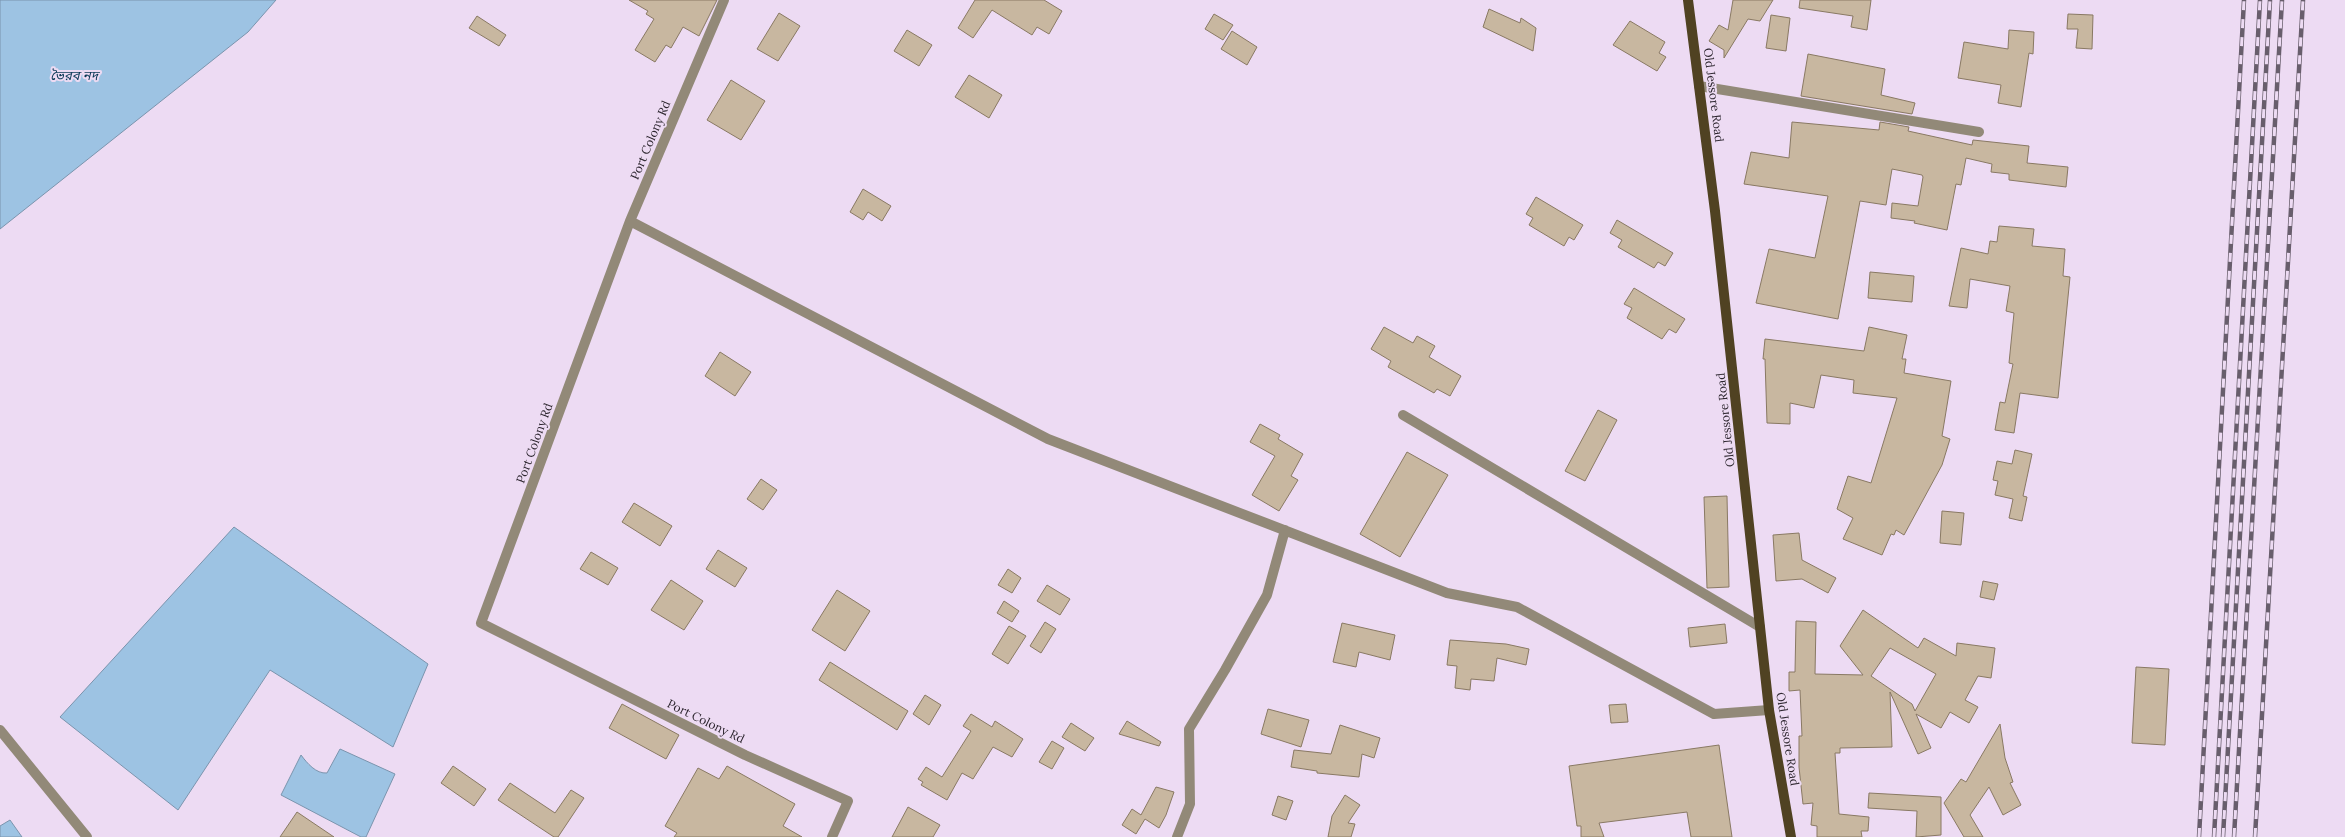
<svg xmlns="http://www.w3.org/2000/svg" width="2345" height="837" font-family="Lora,'Noto Sans Bengali',serif">
<rect width="100%" height="100%" fill="#eddbf3"/>
<!-- water -->
<path fill="#9dc3e3" stroke="#7b94ad" d="M0 0H276L248 32 0 229Z
M234 527 428 664 393 747 270 670 178 810 60 717Z
M340 749 395 774 366 837H361L281 795 301 755C307 763 316 774 327 773Z
M10 820 22 837H0V826Z"/>
<!-- building -->
<path fill="#c8b7a0" stroke="#897963" fill-rule="evenodd" d="M629 0H717L699 36 683 27 671 48 666 45 655 62 635 50 654 19 646 14 648 11Z
M975 0H1044L1062 11 1049 34 1037 27 1032 35 992 10 973 38 958 28Z
M1733 0H1773L1760 21 1748 19 1724 58V50L1709 41 1719 25 1728 30Z
M1800 0H1871L1867 30 1851 27 1853 16 1799 8Z
M1489 9 1520 23 1521 18 1536 28 1533 51 1483 27Z
M779 13 800 26 778 61 757 49Z
M1214 14 1233 25 1223 40 1205 29Z
M2068 14 2093 15 2092 49 2076 48 2078 29H2067Z
M1771 15 1790 18 1786 51 1766 48Z
M477 16 506 35 499 46 469 28Z
M1630 21 1665 42 1659 53 1666 57 1657 71 1613 45Z
M907 30 932 45 919 66 894 51Z
M2009 30 2034 32 2033 54 2029 53 2021 107 1998 103 2001 85 1958 78 1964 42 2008 49Z
M1232 31 1257 47 1247 65 1221 49Z
M1808 54 1885 69 1881 95 1915 103 1912 114 1801 96Z
M969 75 1002 95 989 118 955 97Z
M731 80 765 101 741 140 707 120Z
M1792 122 1879 130 1880 122 1909 127 1908 131 1972 145 1973 140 2029 146 2027 163 2068 167 2066 187 2009 180V174L1991 172 1992 164 1966 158 1961 185 1956 184 1947 230 1914 223 1915 221 1891 218 1892 203 1918 206 1923 177 1922 175 1892 169 1886 205 1860 201 1838 319 1756 303 1769 249 1815 258 1828 196 1744 184 1751 152 1789 158Z
M863 189 891 206 882 221 868 212 863 220 850 212Z
M1536 197 1583 225 1574 240 1569 237 1564 246 1529 225 1533 218 1526 214Z
M1617 220 1673 253 1665 266 1658 262 1654 268 1618 247 1622 240 1610 233Z
M1999 226 2034 229 2032 246 2065 249 2063 276 2070 277 2058 398 2020 393 2014 433 1995 430 2000 402 2005 403 2013 364 2009 363 2014 313 2006 311 2010 286 1970 279 1967 308 1949 306 1961 248 1988 254 1990 241 1997 242Z
M1870 272 1914 276 1912 302 1868 298Z
M1634 288 1685 319 1676 333 1669 329 1662 339 1627 318 1632 308 1624 304Z
M1384 327 1413 343 1417 336 1435 346 1429 357 1461 376 1450 396 1437 389 1434 393 1388 367 1391 361 1371 349Z
M1869 327 1907 335 1902 359H1906L1904 373 1951 381 1942 436 1950 439 1942 465 1904 535 1896 530 1894 535 1891 534 1882 555 1843 539 1853 518 1837 509 1848 476 1871 483 1897 398 1853 393 1854 380 1821 375 1814 408 1790 403V424L1767 423 1765 359H1763L1765 339 1864 351Z
M720 352 751 372 735 396 705 376Z
M1598 410 1617 420 1585 481 1565 471Z
M1260 424 1280 435 1278 439 1303 454 1291 476 1298 480 1279 511 1252 495 1275 456 1250 442Z
M2015 450 2032 454 2023 496 2027 497 2022 521 2009 518 2013 499 1995 495 1998 481 1993 480 1997 461 2012 464Z
M1407 452 1448 475 1400 557 1360 534Z
M761 479 777 490 763 510 747 499Z
M1727 496 1729 587 1707 588 1704 497Z
M634 503 672 526 660 546 622 522Z
M1942 511 1964 513 1961 545 1940 543Z
M1799 533 1802 560 1836 578 1828 593 1802 579 1776 581 1773 535Z
M718 550 747 568 735 587 706 569Z
M591 552 618 568 608 585 580 569Z
M1008 569 1021 578 1012 593 998 585Z
M671 580 703 601 684 630 651 610Z
M1983 581 1998 584 1994 600 1980 597Z
M1047 585 1070 599 1060 615 1037 601Z
M837 590 870 611 845 651 812 630Z
M1004 601 1019 611 1012 622 997 613Z
M1863 610 1918 648 1924 638 1956 656 1957 643 1995 648 1991 678 1978 676 1965 700 1978 707 1969 723 1950 712 1941 728 1916 714 1931 748 1918 754 1890 692 1892 747 1840 748V753H1835L1839 814 1869 817 1868 831H1861L1862 837H1817V826L1811 825 1813 803 1803 804 1799 767V736H1802L1800 690 1789 691V672H1795L1796 621 1816 622 1815 674 1863 675 1840 646ZM1890 648 1936 674 1915 711 1912 704 1871 676Z
M1045 622 1056 629 1041 653 1030 646Z
M1342 623 1395 635 1390 660 1359 652 1356 667 1333 662Z
M1725 624 1727 643 1690 647 1688 628Z
M1009 626 1026 636 1008 664 992 654Z
M1450 640 1506 644 1529 649 1526 665 1497 658 1494 681 1471 679 1470 690 1455 688 1457 666 1447 665Z
M830 662 908 711 897 730 819 680Z
M2136 667 2169 669 2165 745 2132 743Z
M925 695 941 705 929 725 913 714Z
M622 704 679 735 666 759 609 728Z
M1626 704 1628 722 1611 723 1609 705Z
M1268 709 1309 720 1301 747 1261 734Z
M971 714 992 727 995 721 1023 739 1012 757 993 747 973 779 962 773 947 800 921 785 923 782 918 779 926 767 942 777 971 731 963 726Z
M1127 721 1161 742 1159 746 1119 734Z
M1071 723 1094 738 1085 751 1062 737Z
M2000 724 2005 758 2013 782 2010 783 2021 805 2003 815 1989 787 1970 815 1983 837H1964L1944 803 1961 779 1966 782Z
M1340 725 1380 738 1374 758 1362 754 1359 777 1317 773V771L1291 767 1294 750 1331 754Z
M1052 741 1064 748 1052 769 1039 762Z
M1719 745 1732 837H1691L1687 812 1599 823 1604 837H1581V826H1577L1569 766Z
M453 766 486 789 474 806 441 783Z
M727 766 795 804 783 826 802 837H674L677 833 665 826 698 768 719 779Z
M510 783 555 813 571 790 584 798 558 837H554L498 800Z
M1156 787 1174 792 1166 815 1159 828 1145 819 1136 834 1122 825 1132 809 1141 815Z
M1869 793 1941 797V835L1916 837 1917 811 1868 808Z
M1345 795 1360 805 1348 823 1355 824 1351 837H1328L1332 816Z
M1278 796 1293 801 1286 820 1272 815Z
M908 807 940 825 933 837H892Z
M297 812 334 837H280Z"/>
<g fill="none" stroke-linecap="round" stroke-linejoin="round">
<!-- minor -->
<path stroke="#928978" stroke-width="10" d="M724 0 630 221 481 623 745 755 848 801 832 837
M1699 86 1979 132
M630 221 1048 439 1447 593 1517 607 1714 714 1769 710
M1403 415 1760 627
M0 730 87 837
M1177 837 1190 804 1189 729 1225 670 1267 595 1285 530"/>
<!-- major -->
<path stroke="#504222" stroke-width="10" d="M1688 0 1715 211 1769 710 1791 837"/>
<!-- rail casing -->
<g stroke="#685e6c" stroke-width="4.5">
<path id="rail" d="M2199 837 2244 0
M2214 837 2260 0
M2223 837 2270 0
M2234 837 2282 0
M2255 837 2303 0"/>
</g>
<!-- rail -->
<use href="#rail" stroke="#eddbf3" stroke-width="3" stroke-dasharray="9" stroke-linecap="butt"/>
</g>
<g text-anchor="middle" dominant-baseline="central" stroke-width="4" stroke-linejoin="round" paint-order="stroke">
<!-- street labels -->
<g font-size="12" fill="#2d262f" stroke="#eddbf3">
<text transform="translate(1714 95) rotate(83)">Old Jessore Road</text>
<text transform="translate(650 140) rotate(-67)">Port Colony Rd</text>
<text transform="translate(1725 420) rotate(-96)">Old Jessore Road</text>
<text transform="translate(534 443) rotate(-70)">Port Colony Rd</text>
<text transform="translate(706 721) rotate(26)">Port Colony Rd</text>
<text transform="translate(1788 739) rotate(81)">Old Jessore Road</text>
</g>
<!-- water labels -->
<g font-size="13" font-style="italic" fill="#073654" stroke="#eddbf3">
<text x="74" y="75">ভৈরব নদ</text>
</g>
</g>
</svg>
